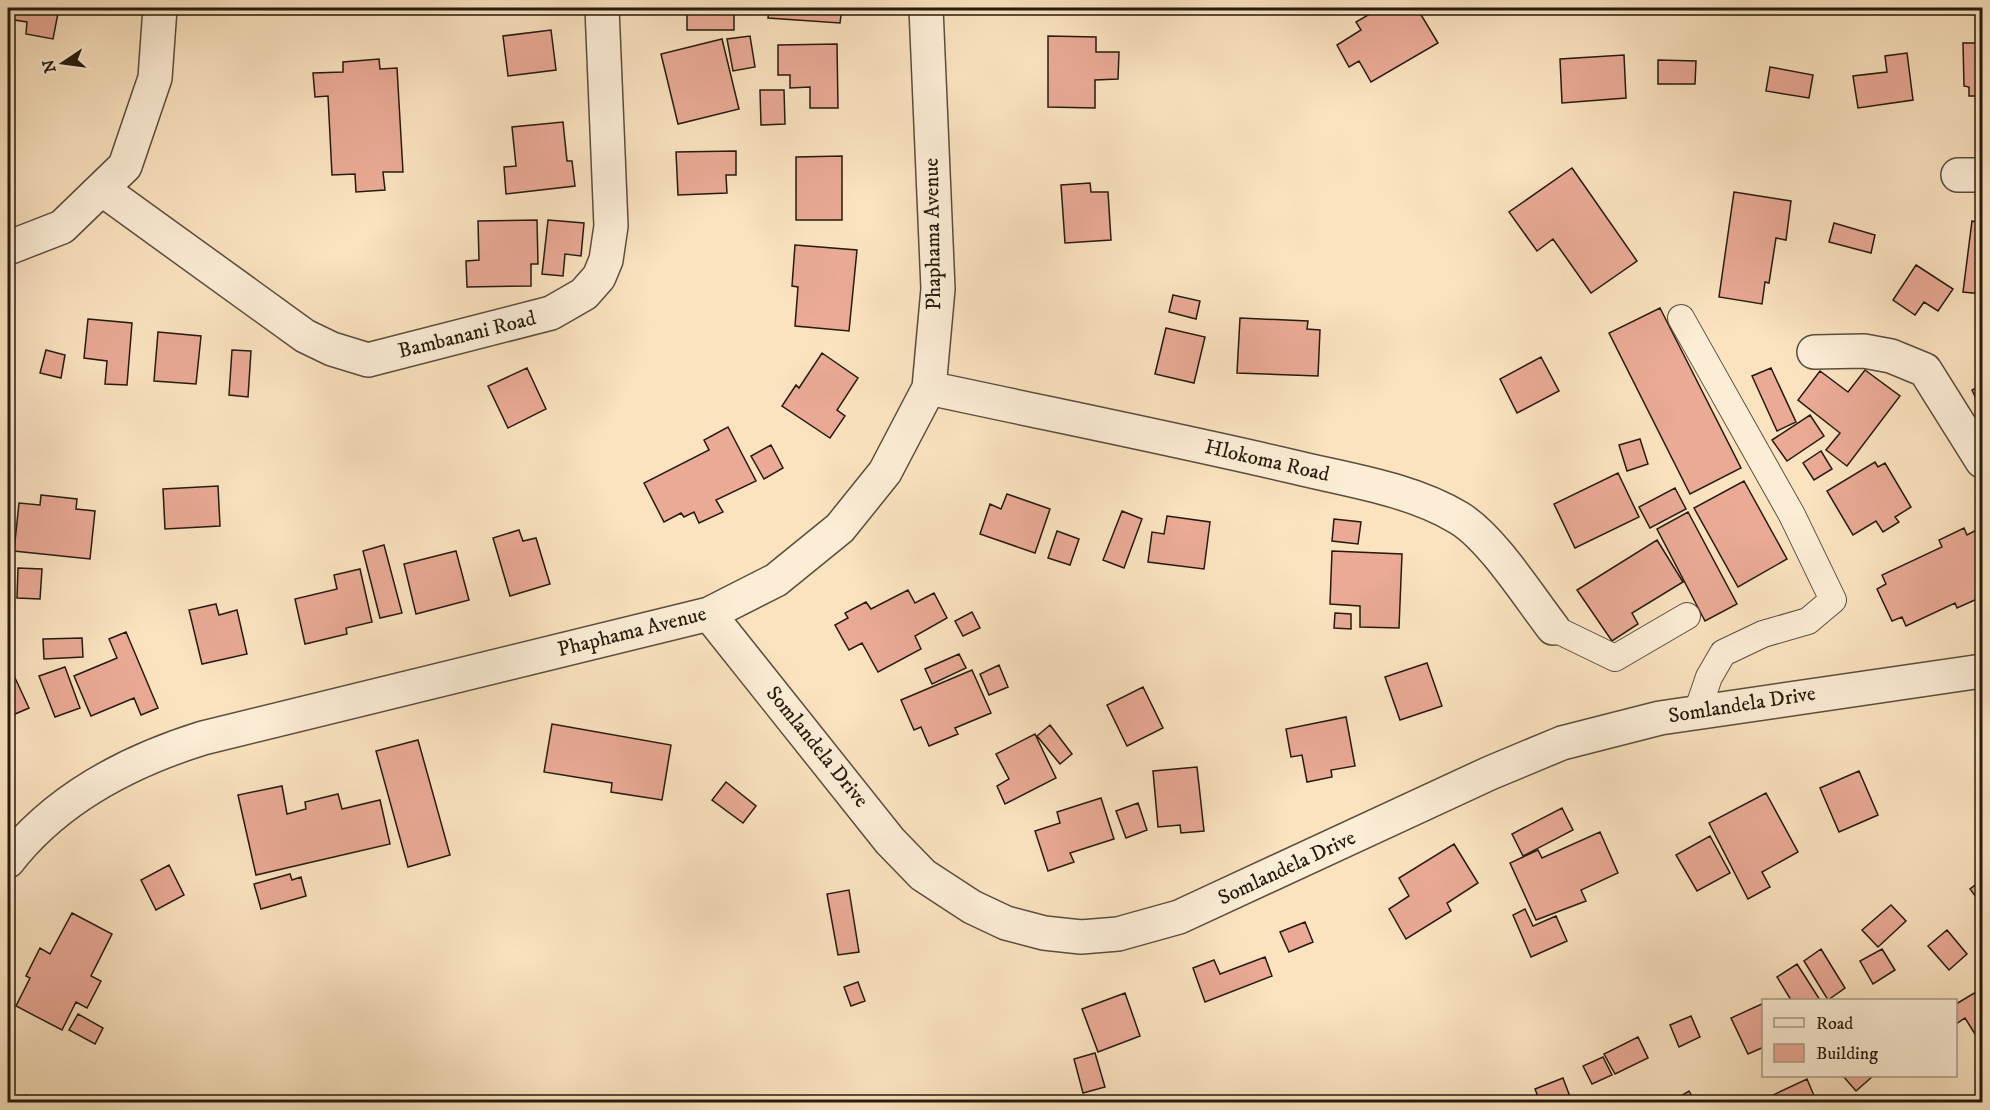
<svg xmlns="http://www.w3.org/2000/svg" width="1990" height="1110" font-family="'IM FELL DW Pica',serif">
<rect width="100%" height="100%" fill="#fbe3c0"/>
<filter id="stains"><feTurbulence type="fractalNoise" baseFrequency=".00333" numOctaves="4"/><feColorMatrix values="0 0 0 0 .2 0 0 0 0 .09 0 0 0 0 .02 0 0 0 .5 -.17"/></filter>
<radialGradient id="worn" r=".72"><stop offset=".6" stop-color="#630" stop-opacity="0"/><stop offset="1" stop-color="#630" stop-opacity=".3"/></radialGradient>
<!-- building -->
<path fill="#eaaa96" stroke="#251b0d" stroke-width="1.5" d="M9 8H59L53 39 26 34 27 22 8 19Z
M668 8H740V10H734V30H687V10L668 11Z
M769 8H842L840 23 768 18Z
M1380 8H1417L1438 43 1371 82 1359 61 1349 67 1337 45 1361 30 1356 22Z
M551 30 556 70 508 76 503 36Z
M750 36 755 67 733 71 727 39Z
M1048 36 1096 37V52H1119L1118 79 1095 80V108L1048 107Z
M722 39 739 109 678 124 661 54Z
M1963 43H1982V96H1969V87L1964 86Z
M837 44 838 108H810V87L790 88V75H778V45Z
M1907 53 1913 100 1858 108 1853 76 1887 72 1885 56Z
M1624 55 1626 98 1562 103 1560 59Z
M379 59 380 69 397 68 403 172H383L385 190 356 192 355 174 332 175 328 96 315 97 313 73 343 72V62Z
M1658 60 1696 61 1695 84H1658Z
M1770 67 1813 75 1809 98 1766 91Z
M760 90H784L785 124 761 125Z
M563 122 567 161H572L575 186 506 194 504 167 516 166 512 127Z
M736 151V175H726L727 193 678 195 676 152Z
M842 156V220H796V157Z
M1572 168 1637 261 1591 293 1553 239 1537 251 1509 212Z
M1090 183 1091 192H1108L1111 240 1065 243 1061 185Z
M1734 192 1791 201 1786 240 1776 238 1769 283 1765 282 1762 304 1719 297Z
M537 220 538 264H531V286L467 287 466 261 479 260 478 221Z
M548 220 584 223 581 256 565 254 563 276 542 274Z
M1972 221 1982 223V294L1963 292Z
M1834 223 1875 235 1871 253 1829 242Z
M795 245 857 250 849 331 795 326 798 287 792 286Z
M1916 265 1953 289 1938 311 1924 302 1915 315 1893 300Z
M1173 295 1200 301 1196 319 1169 312Z
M1660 308 1741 468 1690 494 1609 333Z
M1240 318 1308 321 1307 329 1320 330 1318 376 1237 373Z
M88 319 132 323 127 385 105 384 107 361 84 358Z
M1166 328 1205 337 1194 383 1155 374Z
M158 332 201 336 196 384 154 381Z
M46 350 65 355 61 378 40 373Z
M232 350 251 351 248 397 229 395Z
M822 353 858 378 837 410 845 416 830 438 782 406 796 385 799 388Z
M1541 357 1559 391 1517 413 1500 379Z
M527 368 546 409 508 428 488 386Z
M1771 368 1796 422 1777 431 1752 376Z
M1865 370 1900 396 1847 466 1826 450 1840 433 1798 400 1820 371 1848 392Z
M1982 385V411L1972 390Z
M1810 415 1824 436 1787 461 1772 440Z
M728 427 756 481 716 500 723 512 699 523 694 512 684 517 681 513 664 522 644 483 709 450 704 440Z
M1640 439 1648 464 1627 471 1619 445Z
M771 445 783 468 764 479 751 456Z
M1821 451 1832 469 1814 480 1803 463Z
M1875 462 1878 467 1885 463 1911 507 1895 517 1899 522 1883 532 1876 521 1853 535 1827 491Z
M1618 473 1639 517 1575 548 1554 504Z
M1744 481 1787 559 1738 587 1694 508Z
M218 486 220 526 165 529 163 489Z
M1675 488 1686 509 1650 528 1639 507Z
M1007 494 1050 509 1035 553 980 534 990 504 1001 509Z
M41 495 77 499 76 509 95 511 90 559 14 551 19 503 40 505Z
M1122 511 1142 519 1124 568 1103 560Z
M1688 512 1737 604 1705 621 1657 529Z
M1167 516 1210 522 1204 569 1148 562 1152 532 1164 534Z
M1334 519 1361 522 1358 544 1332 541Z
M1982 527V609L1977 599 1957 608 1955 603 1906 626 1902 617 1892 621 1877 589 1886 584 1882 575 1942 547 1939 540 1964 528 1967 535Z
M519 530 523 541 536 538 550 584 510 596 493 538Z
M1057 531 1079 539 1070 565 1048 558Z
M1657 540 1683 582 1632 613 1638 624 1612 641 1577 590Z
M384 545 402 613 380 618 363 551Z
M456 551 469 600 416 614 404 564Z
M1332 551 1402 554 1399 628 1360 627V606L1330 604Z
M18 568 42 569 40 599 17 598Z
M360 569 372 622 346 628 347 634 305 644 295 599 337 589 334 575Z
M908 590 915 603 934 593 947 618 915 636 921 649 878 672 862 643 849 650 835 625 848 618 845 613 866 602 871 609Z
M216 604 219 615 237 610 247 654 202 664 189 610Z
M972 612 980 628 963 636 955 621Z
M1335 613 1351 614V629L1334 628Z
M126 632 158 708 141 715 134 698 91 716 74 676 117 658 109 639Z
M82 638 83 657 44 659 43 639Z
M959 654 966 668 932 684 925 669Z
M1427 663 1442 706 1400 720 1385 677Z
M999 665 1008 687 989 695 980 674Z
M10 667 29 708 8 717V668Z
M65 667 80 708 55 717 39 676Z
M972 670 991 713 955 728 958 734 929 746 921 727 914 730 901 700Z
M1143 687 1163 728 1127 746 1107 705Z
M1346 717 1355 766 1331 770 1332 777 1307 782 1302 755 1291 757 1286 729Z
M552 724 671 745 662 800 611 792 612 783 544 772Z
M1050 725 1072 754 1060 764 1037 736Z
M1035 734 1056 778 1005 804 997 786 1009 779 996 754Z
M418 740 450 855 408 867 376 751Z
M1197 767 1204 831 1181 833 1180 825 1158 827 1153 771Z
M1859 771 1878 815 1839 832 1820 788Z
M726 782 756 806 743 823 712 800Z
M282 786 287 814 306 809 305 802 338 794 342 809 380 800 390 844 256 875 238 795Z
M1766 793 1798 852 1762 872 1770 887 1748 899 1709 823Z
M1101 798 1114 839 1070 853 1074 862 1048 871 1035 831 1060 823 1057 812Z
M1138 803 1147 830 1126 838 1116 811Z
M1562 808 1573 830 1523 856 1512 834Z
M1600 832 1618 873 1581 890 1586 901 1536 920 1510 863 1538 850 1542 858Z
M1710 836 1730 873 1697 891 1676 855Z
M1454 844 1478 883 1447 903 1451 911 1406 939 1389 909 1409 896 1399 878Z
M169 865 184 895 156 910 141 880Z
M290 874 292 880 301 877 306 896 261 909 254 884Z
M1982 880V905L1970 889Z
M849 890 859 952 838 955 827 894Z
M1891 905 1906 921 1878 947 1862 930Z
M1525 909 1533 926 1556 916 1567 941 1531 957 1513 915Z
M72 913 112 934 91 976 101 981 87 1008 76 1002 62 1030 16 1006 30 978 26 976 40 948 50 954Z
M1305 922 1313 942 1289 952 1280 932Z
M1947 930 1967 954 1949 970 1928 946Z
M1821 949 1845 988 1828 1000 1804 961Z
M1882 949 1895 970 1873 984 1860 961Z
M1265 957 1272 976 1205 1002 1193 968 1214 960 1220 974Z
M1797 964 1820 1000H1791L1777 977Z
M858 982 865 1001 851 1006 844 987Z
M1981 989 1982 1030 1975 1034 1965 1018 1956 1024V1004Z
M1125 993 1140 1036 1098 1052 1082 1009Z
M1764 1003V1047L1748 1054 1731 1018Z
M78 1014 103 1028 95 1044 69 1030Z
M1691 1016 1700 1037 1679 1047 1670 1025Z
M1638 1037 1648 1058 1615 1074 1604 1054Z
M1095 1053 1105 1087 1083 1093 1074 1059Z
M1603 1057 1612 1075 1592 1084 1583 1066Z
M1843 1076H1873L1856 1091Z
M1563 1078 1572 1102H1540L1535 1089Z
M1807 1079 1815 1098 1804 1102H1774L1771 1096Z
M1689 1091 1695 1102H1671Z
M26 1095 47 1102H23Z"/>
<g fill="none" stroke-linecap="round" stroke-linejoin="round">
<!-- service casing -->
<g stroke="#5a4d3a" stroke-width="28">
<path id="service" d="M1681 318 1792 515 1833 600 1808 621 1763 634 1723 653 1709 677 1697 712
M1553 628 1615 658 1687 616"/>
</g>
<!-- minor casing -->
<g stroke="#5a4d3a" stroke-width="36">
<path id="minor" d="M1958 175H1982
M103 190 305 336 332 349 368 360 551 313 584 294 599 277 606 260 611 226 602 8
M8 248 62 227 125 166 155 78 160 8
M1814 352 1864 351 1891 356 1925 370 1982 461
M929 388C1049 414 1170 438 1290 466 1346 480 1409 488 1459 518 1492 538 1529 597 1553 628
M709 614 890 841 923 875 972 907 1006 923 1044 933 1081 937 1118 934 1179 917 1490 773 1562 743 1660 718 1982 671
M8 861C57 798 129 761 203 738L709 614 776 580 840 528 885 472 929 388 938 289 926 8"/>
</g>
<!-- service -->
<use href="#service" stroke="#fcedd6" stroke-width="26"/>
<!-- minor -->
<use href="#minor" stroke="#fcedd6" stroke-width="33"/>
</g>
<g text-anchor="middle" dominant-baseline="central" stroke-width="4.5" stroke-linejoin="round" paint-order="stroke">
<!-- street labels -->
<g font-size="21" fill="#251b0d" stroke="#fcedd6">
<text transform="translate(933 234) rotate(-91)">Phaphama Avenue</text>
<text transform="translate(467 335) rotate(-14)">Bambanani Road</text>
<text transform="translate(1267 461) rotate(13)">Hlokoma Road</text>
<text transform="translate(632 632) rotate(-14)">Phaphama Avenue</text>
<text transform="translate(1742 705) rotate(-9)">Somlandela Drive</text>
<text transform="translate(817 747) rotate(51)">Somlandela Drive</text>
<text transform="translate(1287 868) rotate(-25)">Somlandela Drive</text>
</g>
</g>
<!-- margin -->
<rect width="1990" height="1110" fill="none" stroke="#fbe3c0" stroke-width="30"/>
<rect x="9" y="9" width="1972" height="1092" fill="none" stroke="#251b0d" stroke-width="3"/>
<rect x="15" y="15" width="1960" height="1080" fill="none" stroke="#251b0d" stroke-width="1.5"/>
<!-- legend -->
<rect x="1762" y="999" width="195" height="78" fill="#fcedd6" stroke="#a69986" stroke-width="1.5"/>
<rect x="1774" y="1018" width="30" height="9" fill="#fcedd6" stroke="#a69986" stroke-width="1.5"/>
<text x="1816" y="1029" font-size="18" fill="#251b0d">Road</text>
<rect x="1774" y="1044" width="30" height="18" fill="#eaaa96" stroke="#a69986" stroke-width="1.5"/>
<text x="1816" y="1059" font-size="18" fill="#251b0d">Building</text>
<!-- north arrow -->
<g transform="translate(63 63) rotate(257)" stroke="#fcedd6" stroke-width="4.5" paint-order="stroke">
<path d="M0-4.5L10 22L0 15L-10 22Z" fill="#251b0d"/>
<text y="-9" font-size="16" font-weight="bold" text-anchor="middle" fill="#251b0d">N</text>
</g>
<rect width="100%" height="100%" filter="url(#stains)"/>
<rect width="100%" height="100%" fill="url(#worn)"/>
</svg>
